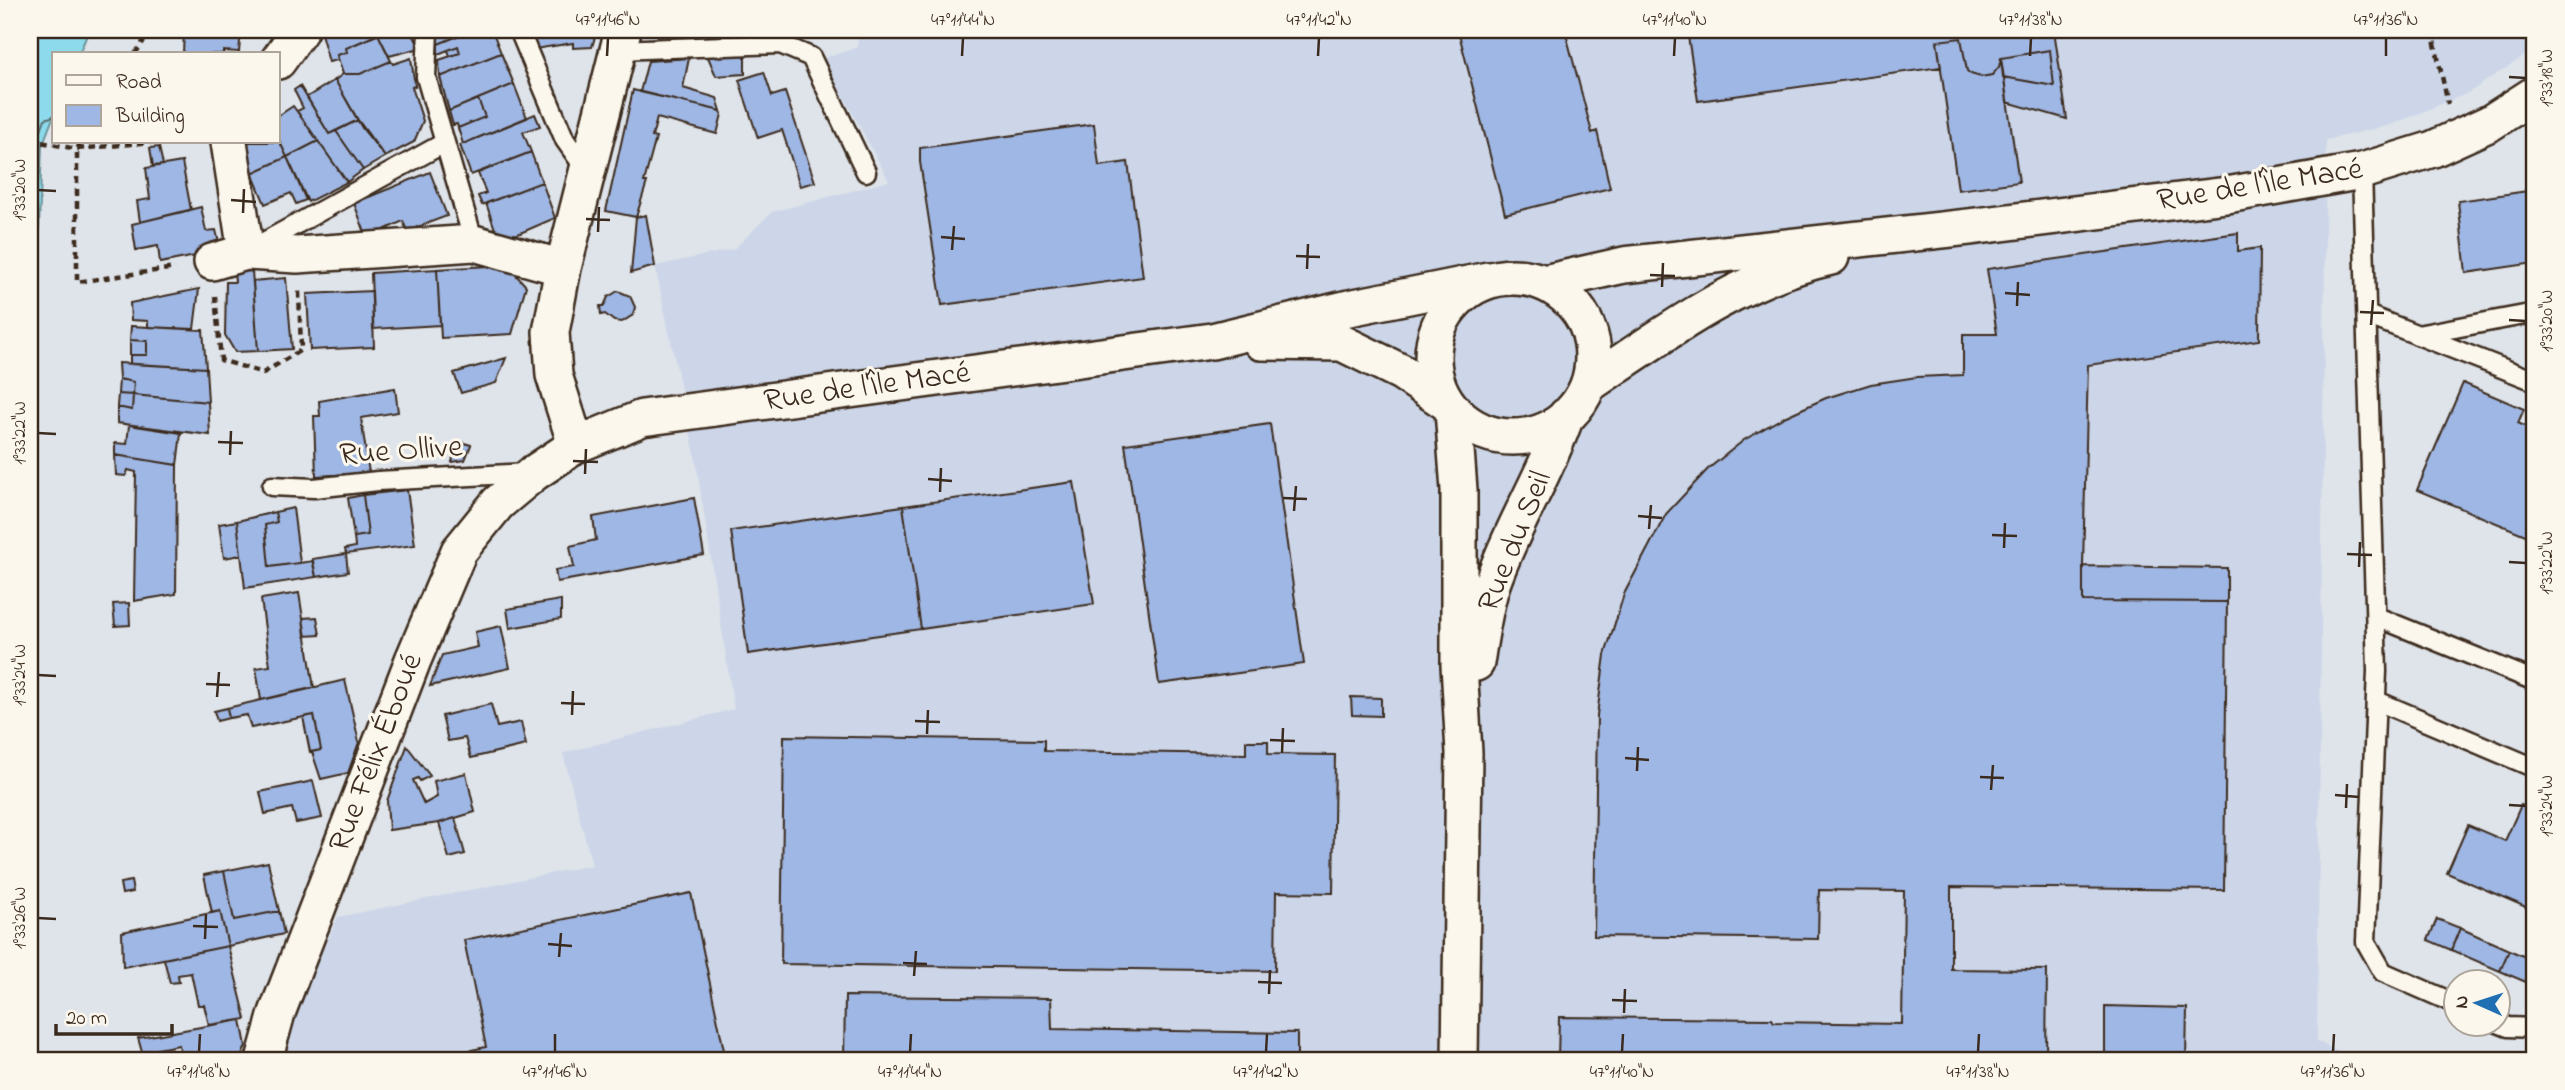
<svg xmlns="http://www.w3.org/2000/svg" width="2565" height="1090" font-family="'Indie Flower',sans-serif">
<rect width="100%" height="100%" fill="#dfe4ea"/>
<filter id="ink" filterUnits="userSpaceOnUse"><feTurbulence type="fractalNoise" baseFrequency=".0143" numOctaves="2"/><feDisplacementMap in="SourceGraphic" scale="14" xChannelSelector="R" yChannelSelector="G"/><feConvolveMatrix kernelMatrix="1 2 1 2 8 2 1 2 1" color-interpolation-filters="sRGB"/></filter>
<g filter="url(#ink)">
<!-- built -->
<path fill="#ccd6e8" d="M859 30H2535V49L2468 93 2391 125 2326 140 2317 1041 2354 1060H277L299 1001 338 917 592 865 563 753 734 709 695 455 655 266 734 249 772 212 889 181 823 58 857 48Z"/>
<!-- water -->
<path fill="#8cdaec" stroke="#6c949a" stroke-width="2" d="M30 30H89L79 54H54V115L42 146 30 472Z"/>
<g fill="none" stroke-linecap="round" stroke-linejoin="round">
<!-- shore -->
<path stroke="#5b7070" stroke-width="2" d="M30 282 35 146 45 119 54 116"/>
</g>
<!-- building -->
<path fill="#9fb7e4" stroke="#3b2a1e" stroke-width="2" d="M184 30 241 31 239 52 223 51V54H183Z
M320 30H389L346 48 347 52 337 55 338 60 329 62Z
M389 30H411L420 48 389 56 378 34Z
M436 30H473L438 44Z
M473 30H492L501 53 440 77 439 60 460 53 458 46 438 54V44Z
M559 30H597L592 47 573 48V43L535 49 529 36Z
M657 30H674V39H658Z
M674 30H733V36L674 39Z
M733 30H743L744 36H733Z
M784 30H809L807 34 784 35Z
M1458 30H1565L1592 133 1597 131 1610 188 1505 214Z
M1687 30H2054L2067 119 2007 102 2001 58 1999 67 1992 75 1981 77 1971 74 1967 71 1961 38 1937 41 1941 67 1698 101Z
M378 34 391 61 360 74H343L337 55 347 52 346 48Z
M1961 38 1967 71 1971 74 1981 77 1992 75 1999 67 2001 58 2019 182 1958 190 1937 41Z
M458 46 460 53 450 56 448 50Z
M2050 50 2054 86 2003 77 2001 58Z
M501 53 514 84 449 111 440 77Z
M745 55V74L716 76 708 57Z
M411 58 415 86 412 87 423 121 414 142 385 157 362 128 335 80 343 74H360L391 61 393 64Z
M689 58 683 88 717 98 721 111 640 92 648 61Z
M764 72 772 96 785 92 815 182 800 186 782 130 758 138 739 80Z
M335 80 358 120 329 134 307 97Z
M514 84 527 118 463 144 458 128 485 117 478 99Z
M300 86 329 134 336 131 363 170 347 182 297 111 303 108 294 90Z
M633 90 721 111 722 114 717 134 657 118 652 137 656 138 644 182H647L636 217 606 211Z
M478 99 485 117 458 128 457 124 453 125 449 111Z
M293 106 318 141 287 157 278 138V116Z
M535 114 540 126 523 132 531 152 471 175 460 145Z
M358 120 385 157 363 170 336 131Z
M1094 124 1099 166 1128 162 1143 277 942 305 920 162V148Z
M278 138 287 157 252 173 238 142H278Z
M318 141 347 182 308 202 287 157Z
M159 147 163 165 153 166 150 148Z
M531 152 542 182 482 205 478 196 486 193 478 173Z
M287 157 306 200 296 204 291 193 265 204 252 173Z
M182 162 191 210 140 222 137 201 150 199 146 168Z
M430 172 447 216 407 231 403 221 367 238 354 203Z
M542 182 555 218 518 234 497 235 486 203Z
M2535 190V263L2466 273 2458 201Z
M201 207 206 231 216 230 221 251 160 263 158 246 136 250 132 224Z
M646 215 655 266 631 273 636 217Z
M2238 233V251L2260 248 2259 340 2088 365 2083 566V601L2227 602 2224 890 1951 887V969L2047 970 2046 1060H1558L1559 1017 1772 1019 1774 1022 1902 1024 1904 891 1819 890 1818 939 1594 936 1597 715 1605 655 1624 594 1666 514 1708 469 1744 440 1784 417 1826 398 1871 384 1917 377 1963 375V334H1997L1987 269Z
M507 265 526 286 512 334 441 338 437 269Z
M437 269 440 325 373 329 371 273Z
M252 271 258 351 235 352 225 335 226 282H235L234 272Z
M286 278 292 349 258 351 253 281Z
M199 289 194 329 148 327V321L131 320 130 303Z
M372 291 374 347 310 350 307 294Z
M618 291 630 296 635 307 633 315 622 322 614 321 605 314 601 315 600 306H604L608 297Z
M131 326 203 330 206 368 130 364V355H147V341L130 340Z
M130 340 147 341V355H130Z
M506 358 496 383 461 393 454 373Z
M118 363 206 368 208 402 133 395 134 382 119 379Z
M119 379 134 382 133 395 118 394Z
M2463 383 2524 409 2518 423 2535 431V539L2417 490Z
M395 388 398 412 361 418 369 473 316 476 314 416H320L319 401Z
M118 394 133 395 132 410 117 407Z
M133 395 208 402 210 435 117 423V407L132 410Z
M1270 424 1304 664 1159 684 1125 444Z
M129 425 181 433 177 465 115 455V443L127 444Z
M457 441 471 445 465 460 452 462Z
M115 455 177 465 176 594 134 601 136 472 128 470 126 476 116 475Z
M1074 482 1094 604 921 629 903 506Z
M407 490 415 545 346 554 345 549 355 547 354 537 368 535 363 495Z
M363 495 368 535 354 537 348 498Z
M694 498 704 555 557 582 555 570 574 567 570 546 596 540 593 517Z
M903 506 921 629 748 654 731 531Z
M293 508 300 563 269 567 265 525 277 522 275 512Z
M275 512 277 522 265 525 269 567 313 561 316 577 245 588 237 521Z
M237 521 241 555 224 558 219 524Z
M346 554 348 572 316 577 312 559Z
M2083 566 2227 568V602L2083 601Z
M299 593 314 688 261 700 256 668 270 666 261 599Z
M561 600V619L510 628 507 609Z
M129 603 130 625 115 626 113 604Z
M317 617 320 635 305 636 303 618Z
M501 626 510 668 430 686 442 655 478 647 475 632Z
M345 680 359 742 348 773 321 779 312 752 321 750 314 715 251 728 247 715 229 718 227 708Z
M1351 697 1381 698V716L1352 715Z
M491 704 497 727 521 722 526 745 471 758 465 738 448 741 442 716Z
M227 708 229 718 217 721 214 711Z
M314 715 321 750 310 752 303 717Z
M784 736 1044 740V751L1246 754V741H1268V754L1335 755 1333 893 1276 892 1275 971 781 964Z
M407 746 430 776 420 781 418 778 413 780 424 804 437 797 434 781 466 773 475 812 439 823 389 830 387 801Z
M313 781 322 818 296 823 292 808 265 814 260 792Z
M2521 805 2535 811V911L2447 873 2468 825 2505 841Z
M455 818 465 854 449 858 439 823Z
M268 862 279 911 234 920 224 871Z
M224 871 234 920 279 911 284 934 228 946 220 911 212 913 204 875Z
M131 881 133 892 122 894 120 883Z
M691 893 726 1060H423L486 1047 464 940Z
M220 911 228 946 123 967 122 932Z
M2437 919 2460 928 2451 950 2428 940Z
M2460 928 2509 950 2500 971 2451 950Z
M228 946 246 1019 209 1025 204 1005H198L191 973 178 975 179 982 170 983 164 959Z
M2509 950 2535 961 2533 985 2500 971Z
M845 996 1051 998 1052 1029 1297 1033V1060H844Z
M2105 1006 2187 1008 2186 1060H2105Z
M241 1020 246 1046 240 1060H182L179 1045 142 1052 138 1038Z"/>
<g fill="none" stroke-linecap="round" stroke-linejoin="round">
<!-- service casing -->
<g stroke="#3b2a1e" stroke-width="23">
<path id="service" d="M428 30 426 77 474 243
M519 30 565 140 587 171
M617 50 780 44 811 57 866 172
M2362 171 2377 671 2366 942 2383 972 2456 1004
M255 247 444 143
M2367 315 2535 381
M2417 335 2535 313
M272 486 314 488 378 481 527 473
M2377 617 2535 681
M2377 701 2535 768
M2498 1023 2508 1027 2535 1028"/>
</g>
<!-- minor casing -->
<g stroke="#3b2a1e" stroke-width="40">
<path id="minor" d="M278 61 300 30
M229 142 246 252 297 255 474 243 563 268
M212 262 246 252
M1433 357a80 80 0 1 1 160 0a80 80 0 1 1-160 0Z
M1544 283 1624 265 1969 227 2227 195 2362 171 2433 149 2490 123 2535 94
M1261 342 1342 343 1401 372 1447 403
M1588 385C1664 334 1740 277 1831 257
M1453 410 1459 490V665L1464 753 1460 1060
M576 445 554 375 551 332 563 268 623 30
M1476 663C1480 636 1484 609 1492 584 1512 526 1546 474 1566 416
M264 1060 277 1013 413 660 459 551 498 503 534 473 576 445 642 418 1212 341 1349 308 1488 280"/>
</g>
<!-- path -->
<path stroke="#3b2a1e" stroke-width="4.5" stroke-dasharray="7 5" stroke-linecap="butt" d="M2432 30 2448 104
M135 54 151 30
M30 140 77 149 153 142
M81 142 77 149V282L175 268
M215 296 221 360 263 373 301 350 299 291"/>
<!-- service -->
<use href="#service" stroke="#fbf7ec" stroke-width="18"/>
<!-- minor -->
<use href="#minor" stroke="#fbf7ec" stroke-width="35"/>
</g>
</g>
<!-- ticks -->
<path fill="none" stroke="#3b2a1e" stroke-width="2.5" d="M607 56 608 38M962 56 963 38M1318 56 1319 38M1674 56 1675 38M2030 56 2031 38M2386 56V38M2509 77 2526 78M38 190 56 191M231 200 256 202M243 213 244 189M586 219 610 220M598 232 599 207M941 237 965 239M952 250 954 226M1296 256 1320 257M1307 269 1308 244M1650 275 1675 276M1662 287 1663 263M2005 293 2030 295M2017 306 2018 282M2360 312 2384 313M2509 320 2526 321M2371 325 2373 300M38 433 56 434M218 442 243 443M230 455 231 431M573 461 598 462M585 474 586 449M928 479 952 481M940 492 941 468M1283 498 1307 499M1294 511 1296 486M1638 516 1662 518M1649 529 1651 505M1992 535 2017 536M2004 548 2005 523M2347 554 2372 555M2509 562 2526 563M2359 567 2360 542M38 675 56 676M206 684 230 685M217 697 219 672M561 703 585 704M572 715 573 691M915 721 940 722M927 734 928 710M1270 740 1295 741M1282 753 1283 728M1625 758 1649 760M1637 771 1638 747M1980 777 2004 778M1991 790 1993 765M2335 795 2359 797M2509 805 2526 806M2346 808 2347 784M38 918 56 919M193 926 218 927M205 939 206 914M548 944 572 946M559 957 561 933M903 963 927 964M914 976 916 951M1258 982 1282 983M1269 994 1270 970M1612 1000 1637 1001M1624 1013 1625 989M199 1052 200 1034M555 1052V1034M910 1052 911 1034M1266 1052 1267 1034M1622 1052 1623 1034M1978 1052 1979 1034M2333 1052 2334 1034"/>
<g text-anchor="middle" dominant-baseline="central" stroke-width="6" stroke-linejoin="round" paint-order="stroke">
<!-- street labels -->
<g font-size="32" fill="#3b2a1e" stroke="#fbf7ec">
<text transform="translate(2260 186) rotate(-9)">Rue de l'Île Macé</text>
<text transform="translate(867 388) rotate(-8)">Rue de l'Île Macé</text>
<text transform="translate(401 452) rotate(-4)">Rue Ollive</text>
<text transform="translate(1516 542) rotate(-68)">Rue du Seil</text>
<text transform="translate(377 753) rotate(-69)">Rue Félix Éboué</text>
</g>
</g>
<!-- margin -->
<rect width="2565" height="1090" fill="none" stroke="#fbf7ec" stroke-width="77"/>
<!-- legend -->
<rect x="52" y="52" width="228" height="91" fill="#fbf7ec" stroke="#aea59a" stroke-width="2"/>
<rect x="66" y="75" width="35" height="10" fill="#fbf7ec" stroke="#aea59a" stroke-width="2"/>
<text x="116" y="88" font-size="21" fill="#3b2a1e">Road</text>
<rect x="66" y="105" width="35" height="21" fill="#9fb7e4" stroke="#aea59a" stroke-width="2"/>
<text x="116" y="122" font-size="21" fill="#3b2a1e">Building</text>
<!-- north arrow -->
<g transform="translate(2477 1003) rotate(273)"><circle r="33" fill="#fbf7ec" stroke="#aea59a" stroke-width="2"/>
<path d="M0-5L12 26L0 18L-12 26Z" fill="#1f6fb2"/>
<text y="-10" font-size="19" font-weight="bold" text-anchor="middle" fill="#3b2a1e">N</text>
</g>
<!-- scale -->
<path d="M56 1024v10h116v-10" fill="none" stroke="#3b2a1e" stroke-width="3.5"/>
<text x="66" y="1024" font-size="21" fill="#3b2a1e" stroke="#fbf7ec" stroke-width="5" paint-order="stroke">20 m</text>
<rect x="38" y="38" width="2488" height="1014" fill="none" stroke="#3b2a1e" stroke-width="2.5"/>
<g font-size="18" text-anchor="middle" fill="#3b2a1e">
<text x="608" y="25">47°11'46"N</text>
<text x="963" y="25">47°11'44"N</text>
<text x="1319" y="25">47°11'42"N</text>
<text x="1675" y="25">47°11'40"N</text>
<text x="2031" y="25">47°11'38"N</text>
<text x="2386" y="25">47°11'36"N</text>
<text transform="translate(2546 78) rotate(-90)" y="6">1°33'18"W</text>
<text transform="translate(19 190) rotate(-90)" y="6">1°33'20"W</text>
<text transform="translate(2546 321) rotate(-90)" y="6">1°33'20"W</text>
<text transform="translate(19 433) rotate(-90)" y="6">1°33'22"W</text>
<text transform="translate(2546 563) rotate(-90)" y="6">1°33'22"W</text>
<text transform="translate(19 675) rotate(-90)" y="6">1°33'24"W</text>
<text transform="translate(2546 806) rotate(-90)" y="6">1°33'24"W</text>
<text transform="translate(19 918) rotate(-90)" y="6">1°33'26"W</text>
<text x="199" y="1077">47°11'48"N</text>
<text x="555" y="1077">47°11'46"N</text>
<text x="910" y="1077">47°11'44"N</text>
<text x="1266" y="1077">47°11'42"N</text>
<text x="1622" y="1077">47°11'40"N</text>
<text x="1978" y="1077">47°11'38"N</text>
<text x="2333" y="1077">47°11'36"N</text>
</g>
</svg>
